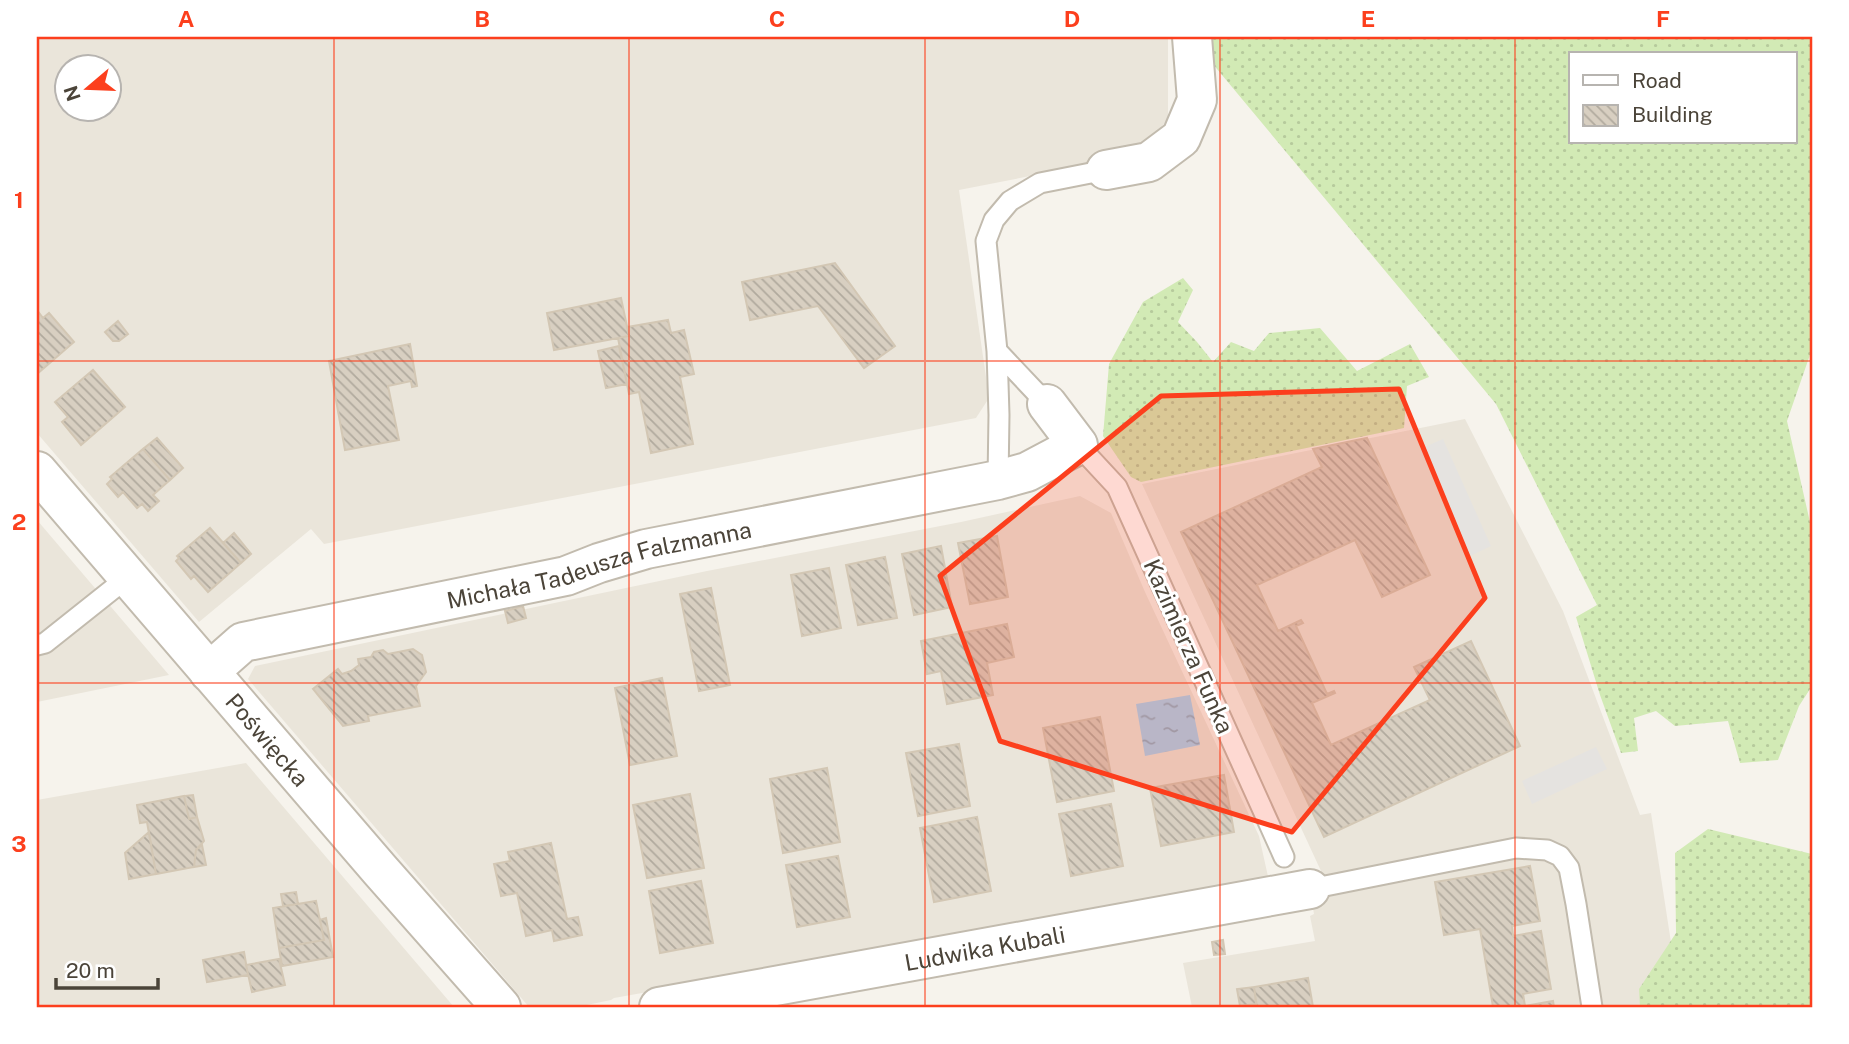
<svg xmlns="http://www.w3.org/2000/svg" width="1849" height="1044" font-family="'Public Sans',sans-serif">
<defs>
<pattern id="grass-dots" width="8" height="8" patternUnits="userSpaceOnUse" patternTransform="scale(1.75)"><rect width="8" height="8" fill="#d2eab5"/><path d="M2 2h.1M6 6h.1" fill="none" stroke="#b6ca9c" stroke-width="1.8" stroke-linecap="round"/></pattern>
<pattern id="water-ripples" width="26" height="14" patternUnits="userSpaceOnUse" patternTransform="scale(1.75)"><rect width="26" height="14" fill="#a9d4f2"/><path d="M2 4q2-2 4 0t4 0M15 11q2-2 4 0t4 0" fill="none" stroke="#8caec5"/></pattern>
<pattern id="building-back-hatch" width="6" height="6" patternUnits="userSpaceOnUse" patternTransform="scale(1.75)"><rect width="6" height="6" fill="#d8cfc1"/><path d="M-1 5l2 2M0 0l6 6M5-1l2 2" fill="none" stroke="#b1aa9e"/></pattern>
</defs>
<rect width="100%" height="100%" fill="#f6f3ec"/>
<!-- residential -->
<path fill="#eae5da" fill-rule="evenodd" d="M37 37H1168V118L1142 154 959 190 989 398 976 418 324 544 311 529 199 622 37 433ZM66 66H108V108H66Z
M1465 419 1563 611 1640 815 1651 813 1681 1007H1192L1183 963 1315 941 1310 916 1314 914 1307 874 1321 871 1142 484Z
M1080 496 1111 513 1145 592 1259 836 1269 881 614 998 611 1000 577 1007H529L248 679 255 666 707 571 961 522Z
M37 520 169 675 37 702Z
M246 763 454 1007H37V800Z"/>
<!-- grass -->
<path fill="url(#grass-dots)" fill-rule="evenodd" d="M1209 37H1812V349L1787 421 1812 531V686L1799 706 1778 760 1740 763 1728 721 1675 726 1656 711 1634 718 1638 751 1621 753 1600 695 1576 617 1597 605 1496 404 1212 63ZM1571 54H1795V142H1571Z
M1183 278 1193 290 1178 322 1197 342 1213 362 1231 342 1254 351 1269 333 1320 328 1357 371 1410 344 1429 377 1407 386 1404 428 1141 482 1131 477 1103 436 1109 364 1143 302Z
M1708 829 1812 854V1007H1640L1639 989 1676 933 1675 853Z"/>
<!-- parking -->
<path fill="#e5e3e0" d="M1443 439 1491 546 1470 556 1420 449Z
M1596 747 1607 769 1532 804 1522 781Z"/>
<!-- water -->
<path fill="url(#water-ripples)" d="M1190 695 1200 745 1145 756 1136 704Z"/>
<!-- building -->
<path fill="url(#building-back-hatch)" stroke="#d3c7b4" stroke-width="2" d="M835 263 895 346 864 368 818 306 750 320 742 282Z
M621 298 629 336 554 350 547 313Z
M37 310 43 318 49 313 74 342 37 374Z
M668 320 671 333 684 330 694 374 680 377 693 444 651 453 639 392 629 394 618 338 629 336 627 327Z
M118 321 128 334 119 341H113L105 332Z
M410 344 417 386 412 387 411 381 388 386 399 440 345 450 329 361Z
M619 346 627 384 606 388 598 351Z
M93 370 125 407 81 445 62 422 68 417 55 402Z
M157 438 183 468 170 480 143 449Z
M1367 438 1430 575 1382 597 1355 540 1257 585 1278 631 1301 620 1303 623 1296 626 1327 694 1334 691 1335 693 1312 703 1331 745 1430 700 1414 667 1471 641 1520 746 1324 837 1181 532 1322 467 1313 449Z
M143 449 170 480 153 495 159 501 148 511 142 504 137 508 123 492 118 497 107 484 112 479 110 477Z
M210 528 241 563 208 592 194 576 191 579 176 561 179 558 177 556Z
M234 533 251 554 241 563 223 543Z
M997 536 1008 597 970 604 958 543Z
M941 546 952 607 914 615 902 554Z
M885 557 897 618 858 625 846 565Z
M829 568 841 628 802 636 791 575Z
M711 588 730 685 699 691 680 594Z
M523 606 526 618 508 623 505 611Z
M1007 624 1014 657 987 663 993 695 947 704 941 671 927 674 921 641Z
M413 649 422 655 426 672 416 686 420 706 368 716 369 721 343 726 313 689 338 669 342 674 351 671 359 665 358 659 371 657 374 652 383 650 388 654Z
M662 678 677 756 630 765 615 688Z
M1100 717 1114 791 1057 802 1043 728Z
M959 744 970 806 918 816 906 753Z
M827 768 840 842 783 853 770 779Z
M1224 775 1234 832 1161 846 1150 788Z
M690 794 704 868 647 878 633 805Z
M193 795 197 817 189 819 184 796Z
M184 796 189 819 197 817 204 841 196 850 194 867 156 874 147 822 140 823 137 805Z
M1111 804 1123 866 1071 876 1059 814Z
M977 817 991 891 934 902 920 828Z
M149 832 156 874 129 879 125 853Z
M551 843 567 919 578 917 582 935 554 941 552 930 526 936 517 893 501 896 494 864 510 861 508 852Z
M202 845 206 865 194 867 196 850Z
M838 856 850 917 797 927 786 865Z
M1530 866 1540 921 1512 926 1513 936 1541 931 1551 989 1523 994 1525 1006 1553 1001 1554 1007H1493L1480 929 1444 935 1435 882Z
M701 881 713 943 660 953 649 891Z
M296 892 298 904 283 906 281 894Z
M316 901 324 940 279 948 273 908Z
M326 918 333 957 282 966 279 948 324 940 320 920Z
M1223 940 1225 954 1214 955 1212 942Z
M244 952 248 975 207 982 203 960Z
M279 959 285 985 252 992 246 965Z
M1308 978 1313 1007H1257L1254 987Z
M1254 987 1256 1004 1240 1006 1237 989Z"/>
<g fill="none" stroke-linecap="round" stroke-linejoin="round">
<!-- service casing -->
<g stroke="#c2bbae" stroke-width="23">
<path id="service" d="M997 351 1047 404
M1078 445 1117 487 1284 857
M998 480 999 415 997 351 986 241 994 220 1010 201 1040 183 1106 170
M37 645 45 643 128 577
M1310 889 1516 848 1547 850 1560 856 1569 868 1576 904 1592 1007"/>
</g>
<!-- minor casing -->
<g stroke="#c2bbae" stroke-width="42">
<g id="minor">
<path d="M1106 170 1149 162 1181 138 1197 100 1192 37"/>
<path id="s1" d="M209 672 243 642 566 576 599 563 646 549 998 480 1027 472 1078 445 1047 404"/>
<path id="s2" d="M659 1007 1310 889"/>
</g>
</g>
<!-- tertiary casing -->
<g stroke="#c2bbae" stroke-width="42">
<g id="tertiary">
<path id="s3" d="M37 471 380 870 501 1007"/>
</g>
</g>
<!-- service -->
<use href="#service" stroke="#fff" stroke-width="19"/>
<!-- minor -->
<use href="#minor" stroke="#fff" stroke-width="38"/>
<!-- tertiary -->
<use href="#tertiary" stroke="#fff" stroke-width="38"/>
</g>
<!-- marked area -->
<path fill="#fc3f1d" fill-opacity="0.2" stroke="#fc3f1d" stroke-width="5" stroke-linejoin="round" d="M1399 389 1485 598 1292 832 1000 741 940 576 1161 396Z"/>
<!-- grid -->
<path fill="none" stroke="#fc3f1d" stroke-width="2" stroke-opacity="0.55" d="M334 37V1007M629 37V1007M925 37V1007M1220 37V1007M1515 37V1007M37 361H1812M37 683H1812"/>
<g text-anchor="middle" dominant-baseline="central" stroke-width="6" stroke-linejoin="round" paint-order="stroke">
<!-- street labels -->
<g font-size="23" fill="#4b4439" stroke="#fff">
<text stroke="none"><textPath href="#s1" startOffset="410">Michała Tadeusza Falzmanna</textPath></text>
<text transform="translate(1189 646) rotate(66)">Kazimierza Funka</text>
<text stroke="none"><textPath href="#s3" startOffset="354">Poświęcka</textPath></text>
<text stroke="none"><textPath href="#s2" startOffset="331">Ludwika Kubali</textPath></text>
</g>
</g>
<!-- border -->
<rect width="1849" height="1044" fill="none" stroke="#ffffff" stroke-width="77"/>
<!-- legend -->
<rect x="1569" y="52" width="228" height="91" fill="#ffffff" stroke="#b7b4b0" stroke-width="2"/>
<rect x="1583" y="75" width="35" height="10" fill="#ffffff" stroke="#b7b4b0" stroke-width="2"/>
<text x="1632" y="88" font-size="21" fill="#4b4439">Road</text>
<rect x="1583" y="105" width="35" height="21" fill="url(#building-back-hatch)" stroke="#b7b4b0" stroke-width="2"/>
<text x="1632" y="122" font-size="21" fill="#4b4439">Building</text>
<!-- north arrow -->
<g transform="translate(88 88) rotate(251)"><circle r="33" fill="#ffffff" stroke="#b7b4b0" stroke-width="2"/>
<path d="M0-5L12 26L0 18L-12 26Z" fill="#fc3f1d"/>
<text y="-10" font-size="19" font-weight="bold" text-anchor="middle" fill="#4b4439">N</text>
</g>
<!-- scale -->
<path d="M56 978v10h102v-10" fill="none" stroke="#4b4439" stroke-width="3.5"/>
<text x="66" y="978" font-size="21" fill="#4b4439" stroke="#ffffff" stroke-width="5" paint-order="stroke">20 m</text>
<rect x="38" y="38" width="1773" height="968" fill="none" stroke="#fc3f1d" stroke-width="2.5"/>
<g font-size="23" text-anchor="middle" font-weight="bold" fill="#fc3f1d">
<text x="186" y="27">A</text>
<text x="482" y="27">B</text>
<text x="777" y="27">C</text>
<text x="1072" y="27">D</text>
<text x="1368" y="27">E</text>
<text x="1663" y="27">F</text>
<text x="19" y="208">1</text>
<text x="19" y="530">2</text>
<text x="19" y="852">3</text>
</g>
</svg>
